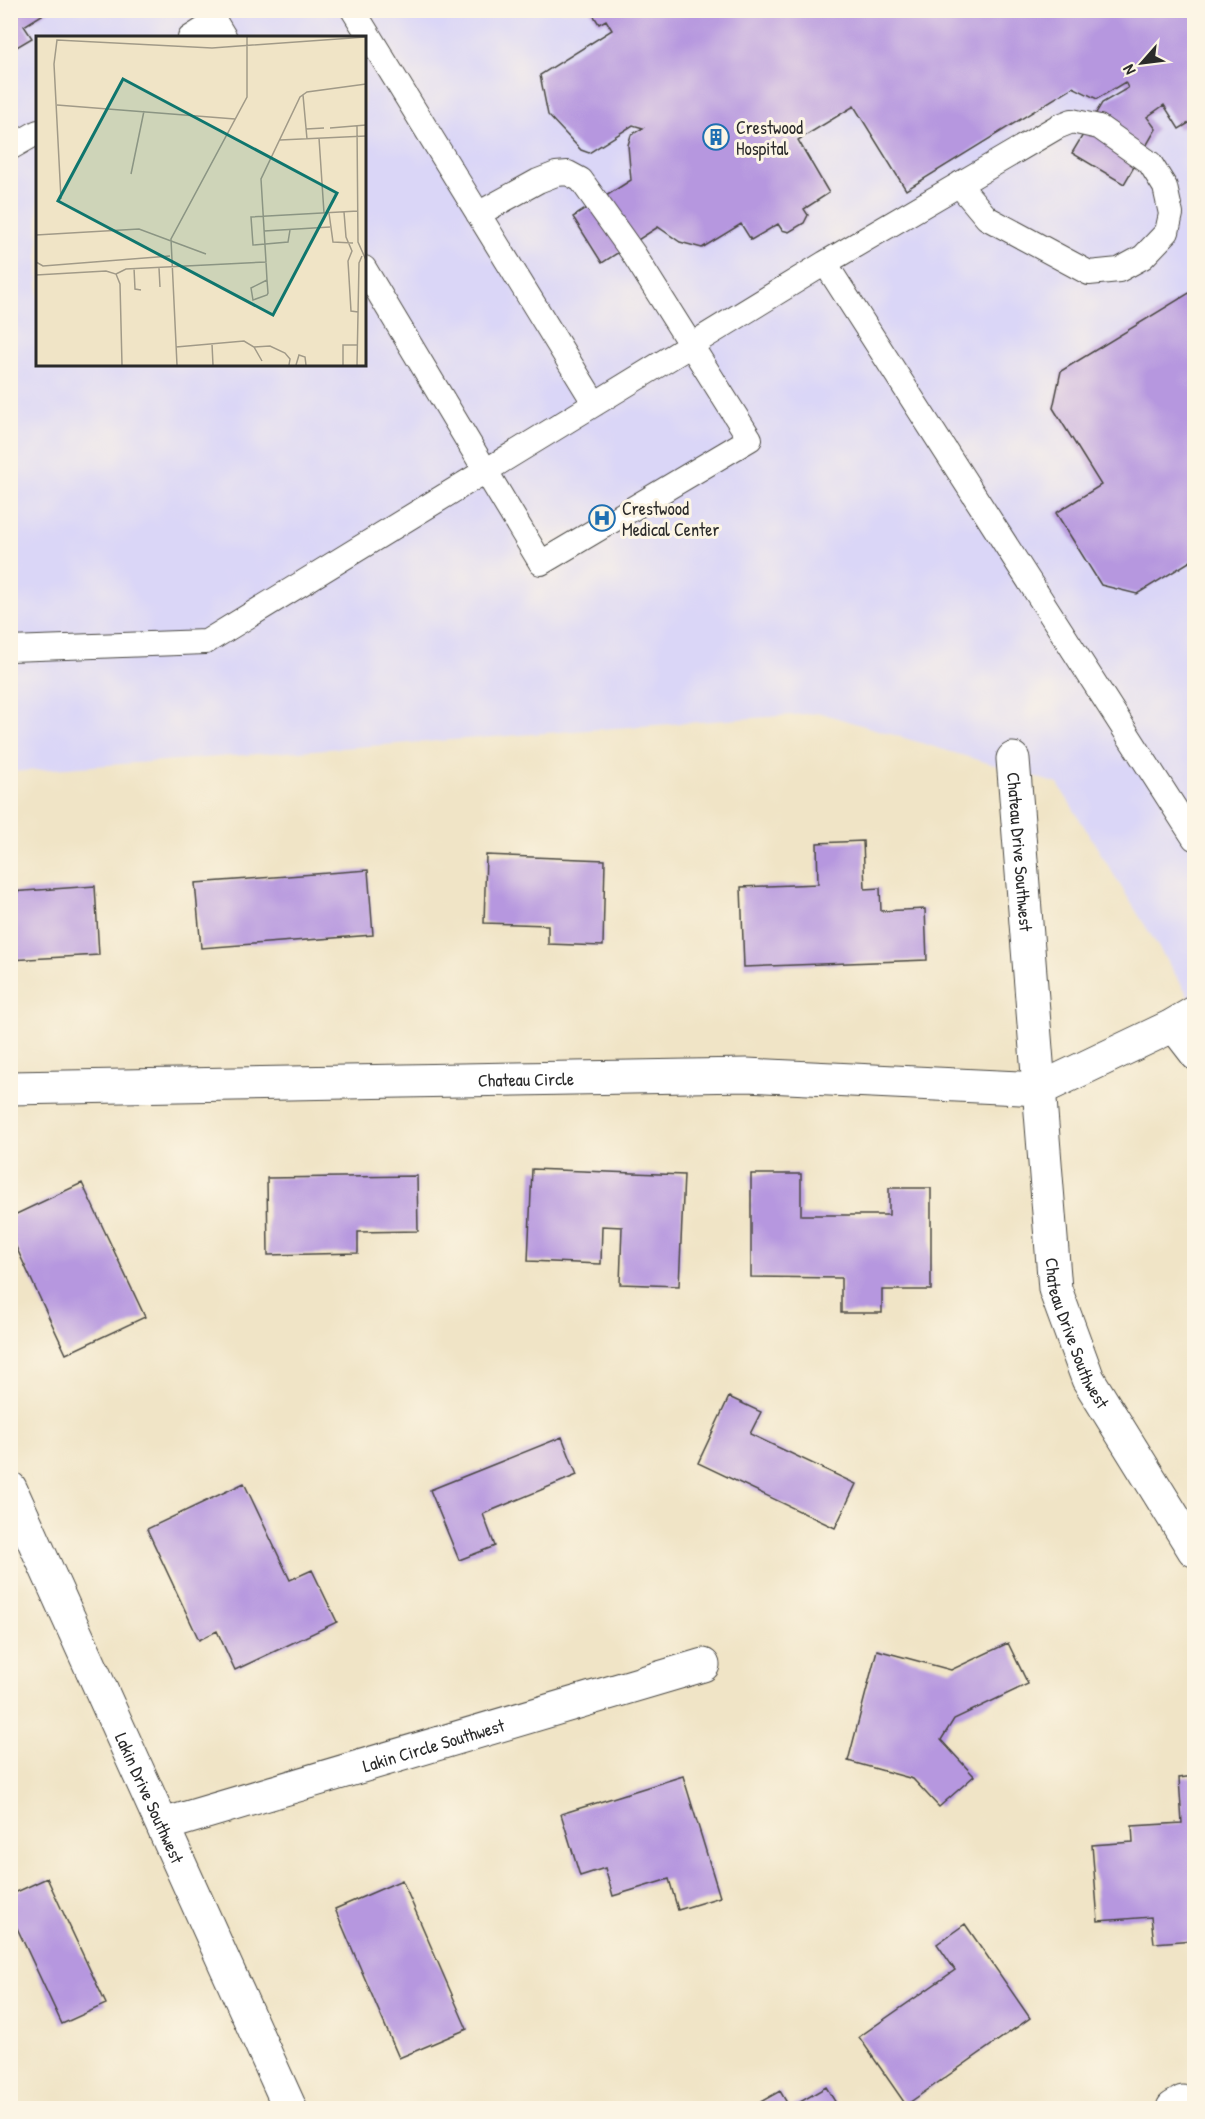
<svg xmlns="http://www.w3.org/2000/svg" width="1205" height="2119" font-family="'Patrick Hand',sans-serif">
<rect width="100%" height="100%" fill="#fcf5e5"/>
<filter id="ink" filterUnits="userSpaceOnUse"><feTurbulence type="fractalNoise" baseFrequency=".0167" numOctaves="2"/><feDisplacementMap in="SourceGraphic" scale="12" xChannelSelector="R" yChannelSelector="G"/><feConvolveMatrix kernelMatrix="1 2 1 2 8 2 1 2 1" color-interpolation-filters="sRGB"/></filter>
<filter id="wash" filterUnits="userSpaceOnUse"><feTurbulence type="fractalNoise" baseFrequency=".008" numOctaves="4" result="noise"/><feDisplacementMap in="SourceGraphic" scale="24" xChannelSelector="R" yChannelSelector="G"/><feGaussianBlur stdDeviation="1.35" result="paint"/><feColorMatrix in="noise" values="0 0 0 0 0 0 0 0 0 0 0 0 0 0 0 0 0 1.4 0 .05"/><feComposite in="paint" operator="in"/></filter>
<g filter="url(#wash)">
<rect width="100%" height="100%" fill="#f0e4c6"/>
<!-- built -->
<path fill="#dad6f7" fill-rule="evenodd" d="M11 11H1194V1005L1058 784 821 713 11 772ZM38 38H364V364H38Z"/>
<g id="blocks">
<!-- building -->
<path fill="#b697df" d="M10 10H50L24 26 32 38 10 51Z
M590 10H1194V120L1179 129 1164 105 1147 117 1156 129 1124 184 1072 153 1102 103 1128 88 1125 82 1097 99 1073 87 906 190 854 106 798 140 829 193 804 209 808 215 804 223 789 232 782 230 778 224 751 240 741 224 702 248 680 242 658 227 602 263 573 217 631 180 628 145 631 135 643 128 633 125 589 153 581 150 548 115 540 75 612 30 606 20 599 24Z
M1194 290V559L1137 594 1101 585 1056 513 1101 485 1053 408 1061 371Z
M863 841 865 889 880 888 881 911 925 909 927 960 744 967 741 887 818 884 817 843Z
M486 855 605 860 603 946 548 944V925L484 923Z
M368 870 373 935 201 948 195 883Z
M95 886 99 955 10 960V892Z
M532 1169 684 1175 679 1286 620 1284 622 1227 602 1226 601 1264 528 1261Z
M751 1174H801V1215H889V1188H931V1290H882V1313H841V1278L751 1277Z
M417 1176 418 1231 358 1232V1253L268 1255 267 1178Z
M82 1183 145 1317 66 1354 10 1234V1217Z
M729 1397 761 1412 750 1434 856 1484 835 1528 698 1463Z
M562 1437 577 1475 483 1514 495 1546 459 1560 430 1490Z
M244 1483 290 1580 312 1570 337 1622 235 1670 217 1631 199 1640 147 1529Z
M1008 1643 1028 1684 954 1719 941 1740 974 1776 939 1807 913 1779 848 1761 877 1650 951 1670Z
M683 1776 720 1897 678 1910 669 1879 613 1896 605 1868 580 1876 561 1814Z
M1194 1776V1940L1154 1943 1151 1917 1098 1921 1092 1845 1133 1842 1132 1826 1182 1823 1179 1778Z
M47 1878 106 2004 62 2024 10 1913V1895Z
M402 1880 467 2029 399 2058 335 1909Z
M965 1924 1030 2018 906 2105 859 2037 955 1970 937 1944Z
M826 2087 839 2108H750L780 2091 790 2108Z"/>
</g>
</g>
<g filter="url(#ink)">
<use href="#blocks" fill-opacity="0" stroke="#494742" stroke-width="1.5"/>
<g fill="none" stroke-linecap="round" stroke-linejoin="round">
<!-- lane casing -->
<g stroke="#494742" stroke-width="26">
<path id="lane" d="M208 10 225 38
M353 10 595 404
M190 38 215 22
M10 148 38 132
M825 263 1057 127 1072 121 1099 127 1150 163 1165 187 1171 214 1167 232 1143 257 1119 270 1089 273 987 218 966 193 961 183
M364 268 541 563 750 439 633 253 581 180 568 173 556 174 538 181 478 214
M10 649 206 642 825 263 1194 838
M1170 1027 1194 1058"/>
</g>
<!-- street casing -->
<g stroke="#494742" stroke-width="35">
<g id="street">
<path id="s1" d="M1013 759 1055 1289 1088 1379 1194 1550"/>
<path id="s2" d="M10 1088 747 1075 1040 1089 1170 1027 1194 1013"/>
<path id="s3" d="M10 1488 290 2108"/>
<path id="s4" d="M163 1825 703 1665"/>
<path d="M1173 2108 1183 2102"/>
</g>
</g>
<!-- lane -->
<use href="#lane" stroke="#fff" stroke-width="24"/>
<!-- street -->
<use href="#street" stroke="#fff" stroke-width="33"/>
</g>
</g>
<!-- icons -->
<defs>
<g id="building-ring" transform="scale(1.35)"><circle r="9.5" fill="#fcf5e5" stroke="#1f6fb2" stroke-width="1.5"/><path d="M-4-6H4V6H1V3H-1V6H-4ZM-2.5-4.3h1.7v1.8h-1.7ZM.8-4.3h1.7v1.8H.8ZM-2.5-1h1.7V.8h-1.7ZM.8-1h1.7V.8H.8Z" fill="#1f6fb2"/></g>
<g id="hospital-ring" transform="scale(1.35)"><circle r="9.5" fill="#fcf5e5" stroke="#1f6fb2" stroke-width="1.5"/><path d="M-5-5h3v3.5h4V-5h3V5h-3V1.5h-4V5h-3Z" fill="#1f6fb2"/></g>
</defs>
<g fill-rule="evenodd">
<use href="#building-ring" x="716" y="137"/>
<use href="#hospital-ring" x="602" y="518"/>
</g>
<g text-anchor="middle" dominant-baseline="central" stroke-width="6" stroke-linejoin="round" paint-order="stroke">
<!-- poi labels -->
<g font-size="18" fill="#2b2b2b" stroke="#fcf5e5" text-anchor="start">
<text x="736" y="127">Crestwood<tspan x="736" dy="21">Hospital</tspan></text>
<text x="622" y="508">Crestwood<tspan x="622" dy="21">Medical Center</tspan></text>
</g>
<!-- street labels -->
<g font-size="18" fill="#2b2b2b" stroke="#fcf5e5">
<text stroke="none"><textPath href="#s1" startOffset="93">Chateau Drive Southwest</textPath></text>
<text stroke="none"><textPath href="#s2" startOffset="516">Chateau Circle</textPath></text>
<text stroke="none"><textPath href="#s1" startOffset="580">Chateau Drive Southwest</textPath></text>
<text stroke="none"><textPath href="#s4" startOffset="282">Lakin Circle Southwest</textPath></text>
<text stroke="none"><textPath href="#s3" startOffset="340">Lakin Drive Southwest</textPath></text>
</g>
</g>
<!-- overview -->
<g transform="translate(36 36)">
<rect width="330" height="330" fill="#f0e4c6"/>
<path fill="none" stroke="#a19a88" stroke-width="1.5" d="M267 59 271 103M21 69 199 83M321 90 322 206 330 224M294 92 330 89M270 93 288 92M283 102 288 177M244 104 330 100M95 138 108 75M25 163 18 28 21 4 176 12 330 1M308 176 310 201 316 215 312 225 315 275 322 276M293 177 297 206 317 207M254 194 252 206 217 209 215 181 322 175M228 195 294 191M0 199 103 193 170 218M0 226 7 230 134 220M230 226 231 244 232 257 231 259 217 264 215 252 231 244M98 232 99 253 105 254M123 232 124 251M80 238 90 233 230 226 225 143 264 61 271 56 330 48M0 239 70 235 80 238 84 248 86 329M176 308 177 329M140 311 208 305 218 311 226 325M218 311 234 310 249 317 254 323 253 329M141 329 135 203 211 61V1M260 329 263 319 269 321 270 329M307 329V309H321M321 329 323 227 326 220"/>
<path fill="#0f766e" fill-opacity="0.15" stroke="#0f766e" stroke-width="3" d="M87 43 301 157 237 279 22 165Z"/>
<rect width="330" height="330" fill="none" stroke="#2b2b2b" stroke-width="3"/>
</g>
<!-- margin -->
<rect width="1205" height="2119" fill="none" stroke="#fcf5e5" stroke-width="36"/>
<!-- north arrow -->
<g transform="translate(1142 63) rotate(242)" stroke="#fcf5e5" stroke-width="4.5" paint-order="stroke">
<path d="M0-4.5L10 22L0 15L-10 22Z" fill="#2b2b2b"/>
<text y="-9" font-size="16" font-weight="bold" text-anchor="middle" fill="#2b2b2b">N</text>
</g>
</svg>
